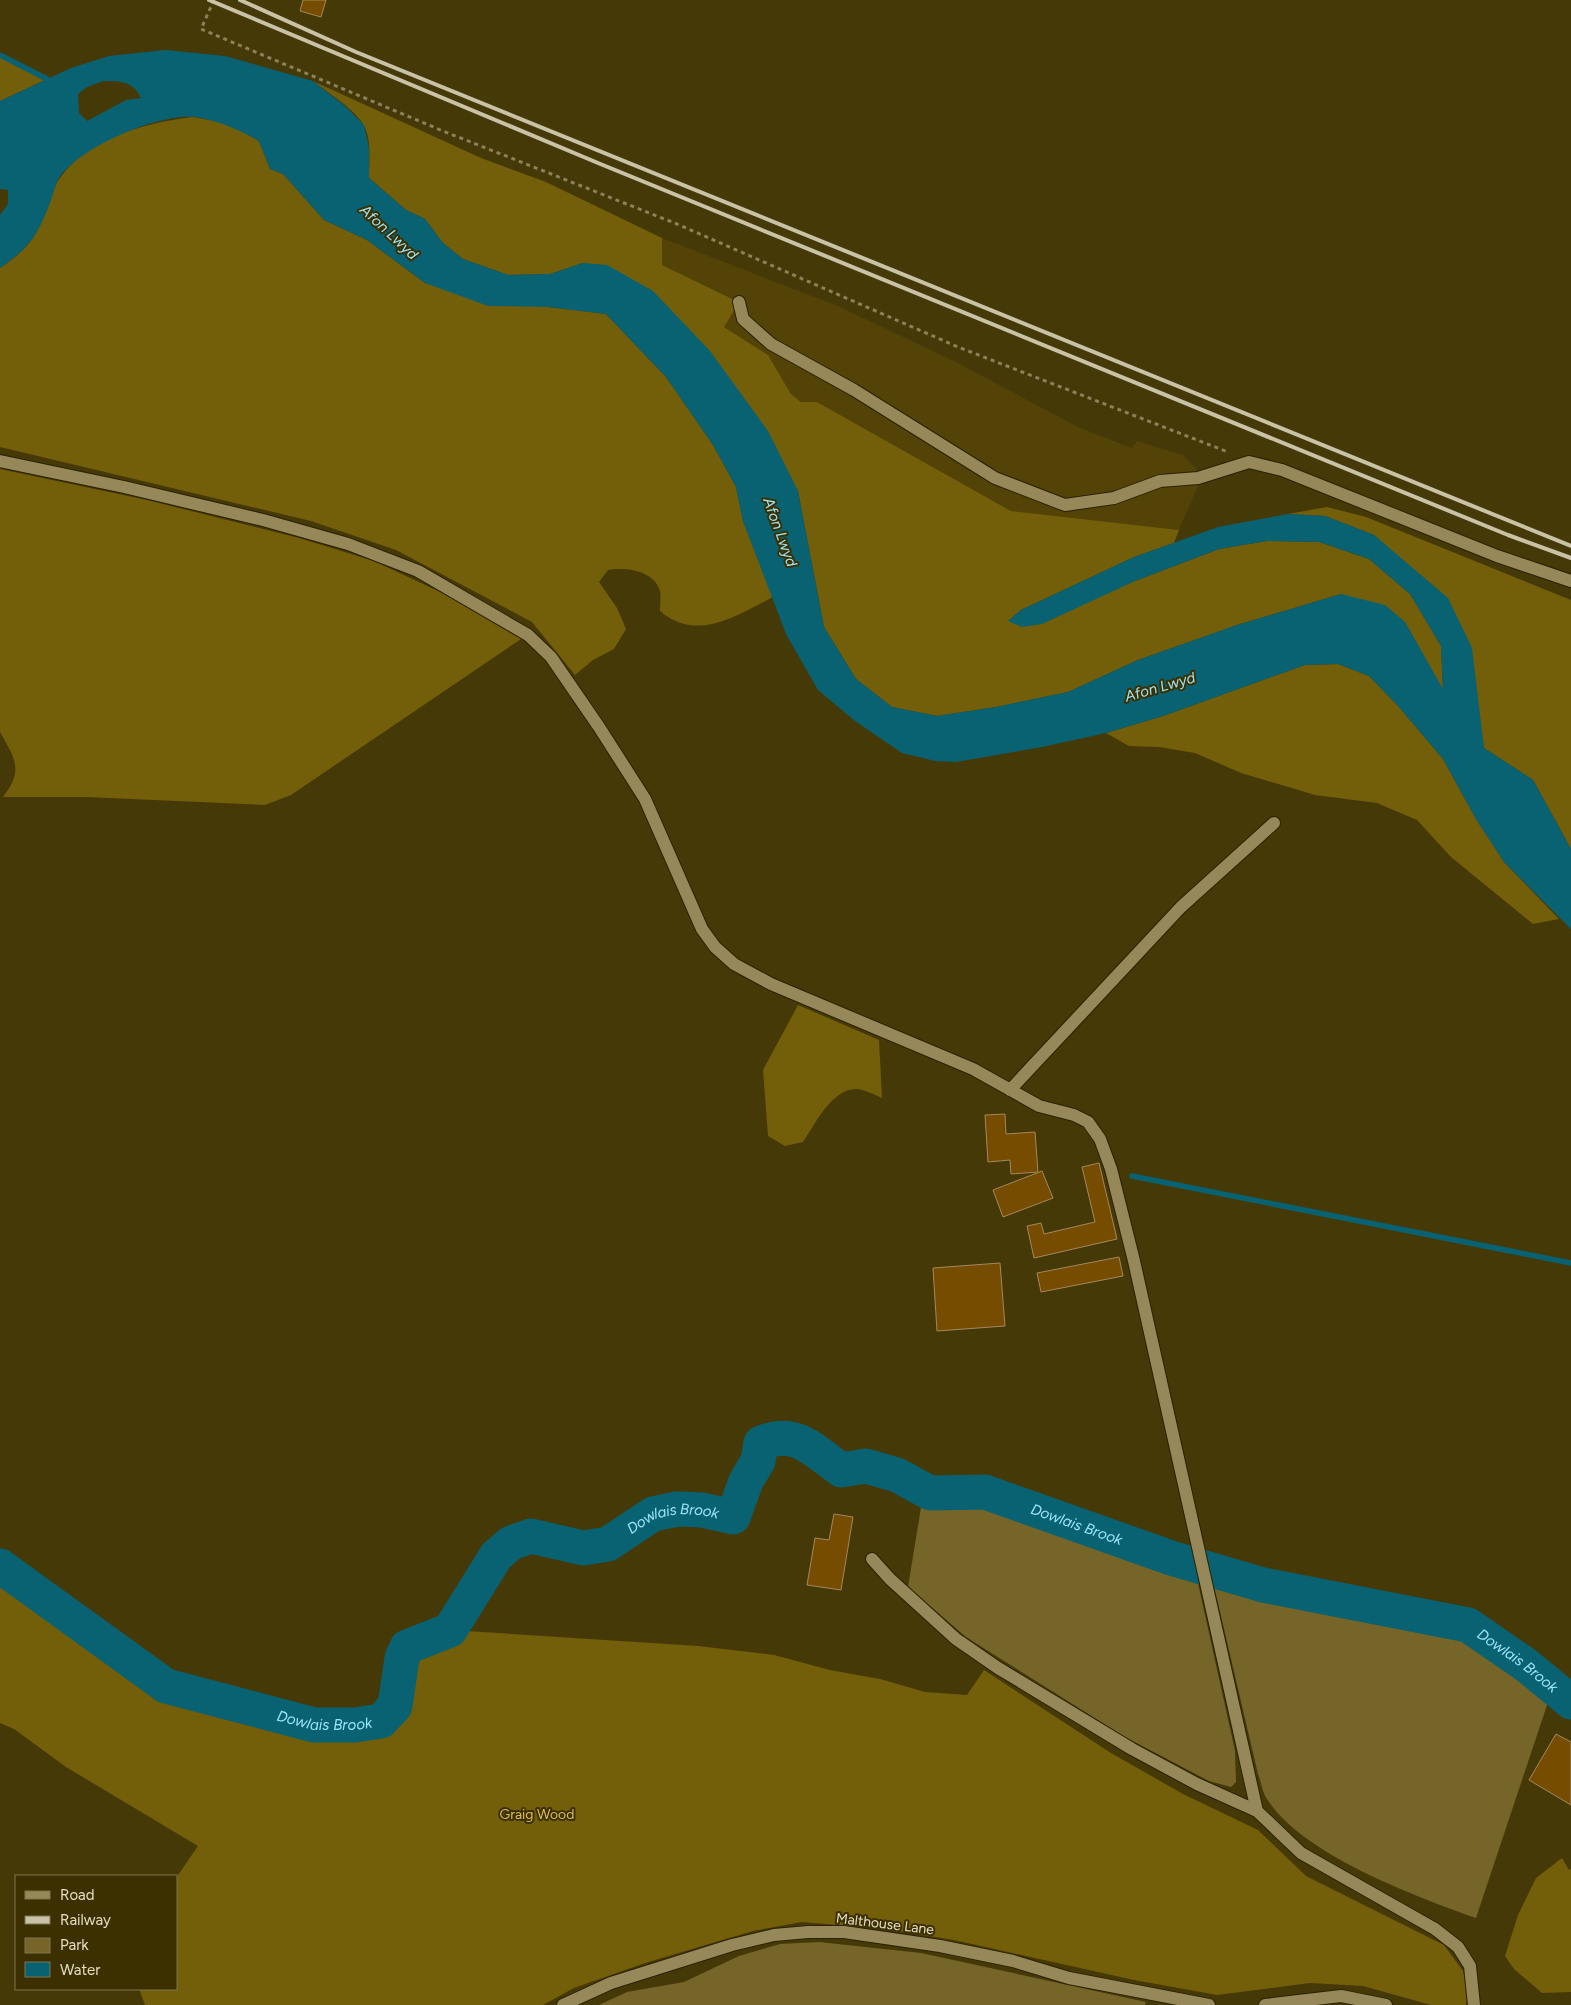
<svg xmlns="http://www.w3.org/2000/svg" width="1571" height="2005" font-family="Figtree,sans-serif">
<rect width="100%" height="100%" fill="#463908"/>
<!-- built -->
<path fill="#534306" d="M662 238 838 306 956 362 1078 427 1132 448 1137 441 1183 455 1199 472 1198 486 1179 530 1011 511 817 402H801L791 394 768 355 724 327 739 301 662 265Z"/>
<!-- green -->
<path fill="#766528" d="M924 1489 930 1493 985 1492 1194 1565 1235 1751 1236 1782 1231 1787 1209 1781 1125 1737 966 1637 908 1587Z
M1210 1569 1263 1585 1468 1625 1553 1687 1476 1918C1415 1896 1303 1855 1267 1799 1262 1792 1261 1781 1258 1774Z
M819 1942 921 1953 1146 2002 1145 2005H599L627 1992 684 1982 739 1956 780 1944Z"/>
<!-- forest -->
<path fill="#735e0a" d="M0 55 47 79 0 101Z
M313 81 481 158 546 182 662 238V265L739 302 724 327 768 355 791 394 801 402H817L1011 511 1179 530 1174 543 1134 557 1021 610 1008 621 1135 581 1219 549 1267 541 1319 542 1369 559 1410 594 1441 646 1443 691 1405 622 1341 594 1237 625 1138 660 1068 692 996 707 937 716 892 707 856 679 824 627 798 491 583 263 550 274 508 275 463 259 443 243 425 219 406 210 369 178C369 162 372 138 363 124 352 107 328 93 313 81Z
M192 117 226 123 259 141 270 169 283 174 324 220 367 240 425 283 548 307 606 314 666 377 713 445 736 487 743 521 773 597C737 615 697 643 660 611 660 605 661 596 660 591 654 570 625 567 608 570L599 582 617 608 626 629 614 649 593 660 575 675 532 622 396 550 311 521 0 447V268C28 249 36 238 48 206 52 197 54 185 60 178 89 137 146 123 192 117Z
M0 469 147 500 299 538 374 561 457 600 521 639 291 795 265 805 86 797H3C24 770 15 759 0 732Z
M1327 507 1366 517 1571 600V849L1533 780 1484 748 1477 699 1404 562 1374 535 1325 516 1288 514Z
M1338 664 1369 676 1399 707 1443 759 1476 819 1504 862 1559 919 1533 924 1451 857 1417 820 1377 803 1315 795 1241 773 1195 753 1159 747 1129 746 1106 733 1163 716 1305 665Z
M798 1005 879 1040 882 1098C875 1095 864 1089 856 1089 832 1089 815 1124 803 1142L785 1146 768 1136 763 1070Z
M0 1566 166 1686 314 1725H355L381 1721 395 1706 402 1658 407 1647 450 1630 698 1646 774 1655 830 1670 880 1679 925 1692 967 1695 984 1670 1111 1753 1183 1794 1258 1830 1306 1876 1444 1945 1463 1971 1468 1993 1466 2005H1431L1363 1986 1310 1983 1217 1995 1134 1980 954 1940 886 1929 802 1922 753 1931 645 1963 574 1988 543 2005H145L139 1989H176V1878L198 1846 66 1767 14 1729 0 1723Z
M1562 1858 1569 1870 1571 1869V1992L1542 1993 1514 1969 1505 1956 1518 1915 1536 1878Z"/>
<!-- water -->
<path fill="#096271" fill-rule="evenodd" d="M165 50 225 56 313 81 345 106 364 125 369 148V178L406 210 425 219 443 243 463 259 508 275 550 274 583 263 607 265 653 291 710 351 768 431 798 491 824 627 856 679 892 707 937 716 996 707 1068 692 1138 660 1237 625 1341 594 1385 605 1405 622 1443 689 1441 646 1410 594 1369 559 1319 542 1267 541 1219 549 1135 581 1042 624 1022 627 1008 621 1021 610 1134 557 1218 527 1288 514 1325 516 1374 535 1448 598 1472 648 1484 748 1533 780 1571 849V929L1504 862 1476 819 1443 759 1399 707 1369 676 1338 664 1305 665 1163 716 1106 733 1042 747 956 762 935 761 902 753 855 721 818 690 786 634 743 521 736 487 713 445 666 377 606 314 548 307 488 306 425 283 367 240 324 220 283 174 270 169 259 141C238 129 219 121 195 117 158 113 80 147 59 178 55 185 53 195 50 203 37 236 30 247 0 268V215L8 204V190L0 189V101L71 68 109 56ZM103 81C121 81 133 81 141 98L126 100 87 121 79 113 78 94 87 87Z"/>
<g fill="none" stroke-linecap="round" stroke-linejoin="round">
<!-- stream -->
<path stroke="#096271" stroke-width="5.5" d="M0 55 47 79
M1132 1176 1571 1263"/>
<!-- river -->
<path stroke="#096271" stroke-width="35" id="s1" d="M0 1566 166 1686 314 1725H355L381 1721 395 1706 402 1658 407 1647 450 1630 496 1556 511 1543 531 1536 583 1548 608 1544 653 1514 677 1509 702 1510 733 1517 746 1481 758 1461 761 1443C796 1428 814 1451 841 1470L866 1466 897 1475 930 1493 985 1492 1171 1558 1263 1585 1468 1625 1526 1665 1571 1702"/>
</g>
<!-- building -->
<path fill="#754c00" stroke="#a5875f" d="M303 0H326L321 17 300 11Z
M1005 1114 1006 1134 1035 1132 1038 1172 1011 1174 1010 1160 988 1162 985 1115Z
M1099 1163 1117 1239 1034 1258 1027 1226 1041 1223 1044 1234 1095 1222 1082 1167Z
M1042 1171 1053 1198 1003 1217 993 1190Z
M1119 1257 1123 1276 1041 1292 1037 1273Z
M1000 1263 1005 1326 937 1331 933 1268Z
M834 1514 853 1517 841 1590 807 1585 815 1538 829 1540Z
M1556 1734 1571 1742V1805L1529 1780Z"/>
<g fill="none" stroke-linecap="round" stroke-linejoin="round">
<!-- minor casing -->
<g stroke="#2a2100" stroke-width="14">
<path id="minor" d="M739 302 743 319 771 344 854 390 995 478 1065 505 1114 498 1160 481 1198 478 1249 462 1282 470 1497 556 1571 581
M0 461 124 487 263 520 348 544 418 571 528 635 551 657 599 727 645 799 702 929 715 947 734 964 771 984 973 1069 1039 1106 1074 1115 1088 1122 1100 1139 1111 1169 1134 1261 1257 1811
M1010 1090 1181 907 1274 823
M872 1559 890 1579 956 1639 998 1668 1132 1749 1197 1784 1257 1811 1301 1853 1435 1929 1458 1947 1470 1966 1474 2005
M563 2005 611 1983 732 1945 774 1935 808 1932H844L940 1946 1013 1961 1069 1978 1209 2005
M1265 2005 1341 1996 1386 2005"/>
</g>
<!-- path -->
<path stroke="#8b815a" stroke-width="3" stroke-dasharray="4 4" stroke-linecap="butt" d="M214 0 201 29 443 131 677 224 958 347 1228 452"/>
<!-- minor -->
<use href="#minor" stroke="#968859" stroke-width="12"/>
<!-- rail -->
<path stroke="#cac2a6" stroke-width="4" d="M209 0 598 163 1508 535 1571 558
M240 0 356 52 1571 546"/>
</g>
<g text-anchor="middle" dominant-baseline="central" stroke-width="4" stroke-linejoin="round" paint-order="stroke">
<!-- park labels -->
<g font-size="14" fill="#dbbd56" stroke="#3c2f00">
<text x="537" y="1814">Graig Wood</text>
</g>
<!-- street labels -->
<g font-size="14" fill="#e4ddc5" stroke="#3c2f00">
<text transform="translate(885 1924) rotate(7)">Malthouse Lane</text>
</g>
<!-- water labels -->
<g font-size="15" font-style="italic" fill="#9ce5f6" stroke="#3c2f00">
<text transform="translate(389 232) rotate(43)">Afon Lwyd</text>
<text transform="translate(780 532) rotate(70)">Afon Lwyd</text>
<text transform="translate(1160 687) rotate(-16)">Afon Lwyd</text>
<text stroke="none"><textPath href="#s1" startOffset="832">Dowlais Brook</textPath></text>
<text stroke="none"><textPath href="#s1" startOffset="1312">Dowlais Brook</textPath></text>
<text stroke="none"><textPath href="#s1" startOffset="1778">Dowlais Brook</textPath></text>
<text stroke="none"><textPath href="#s1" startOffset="368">Dowlais Brook</textPath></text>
</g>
</g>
<!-- legend -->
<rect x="15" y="1875" width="162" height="115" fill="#3c2f00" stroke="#7f754f"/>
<rect x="25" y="1891" width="25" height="8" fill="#968859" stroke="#7f754f"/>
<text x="60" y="1900" font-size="15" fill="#e4ddc5">Road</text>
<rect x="25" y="1916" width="25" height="8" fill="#cac2a6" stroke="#7f754f"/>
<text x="60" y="1925" font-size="15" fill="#e4ddc5">Railway</text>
<rect x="25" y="1938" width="25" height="15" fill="#766528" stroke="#7f754f"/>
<text x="60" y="1950" font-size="15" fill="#e4ddc5">Park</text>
<rect x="25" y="1962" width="25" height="15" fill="#096271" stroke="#7f754f"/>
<text x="60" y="1975" font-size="15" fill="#e4ddc5">Water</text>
</svg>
